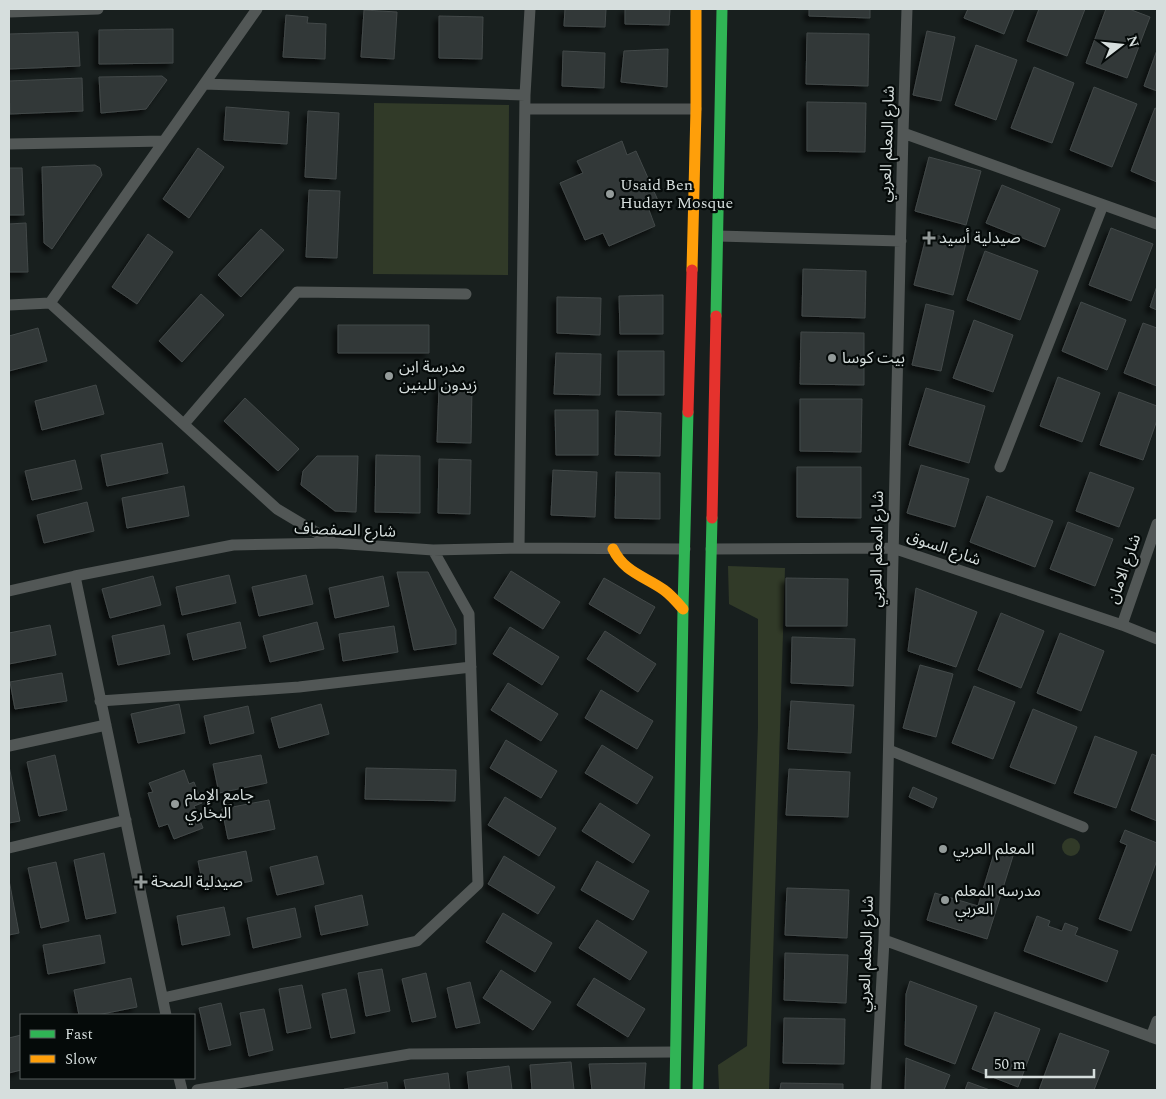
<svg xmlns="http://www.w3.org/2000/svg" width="1166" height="1099" font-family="Spectral,'Noto Sans Arabic',serif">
<defs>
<filter id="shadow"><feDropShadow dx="-4.5" dy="4.5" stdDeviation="2.5" flood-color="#0009"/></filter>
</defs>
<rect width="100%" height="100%" fill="#181f1e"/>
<!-- green -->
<path fill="#313a28" d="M374 103 509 105 508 275 373 274Z
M728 566 785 568 769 1090H719L718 1065 747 1046 758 727V619L729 604Z
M1062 847a9 9 0 1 1 18 0a9 9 0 1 1-18 0Z"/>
<!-- building -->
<path fill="#313737" stroke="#434949" filter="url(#shadow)" d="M565 9H606L605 27 564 26Z
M625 9H670L669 25 625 24Z
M809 9H870V18L809 16Z
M968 9H1014L1004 34 964 18Z
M1039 9H1085L1067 56 1027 41Z
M1106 9H1129L1150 17 1127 78 1086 63Z
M364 10 397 12 394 59 361 57Z
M286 15 308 17 307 23 326 24 325 59 283 57Z
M439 16 483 17 482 59 439 58Z
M173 29V63L99 64V30Z
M927 31 955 37 941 101 913 95Z
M78 32 80 66 9 69V34Z
M807 33 869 34 868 86 806 84Z
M976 45 1017 60 996 120 955 105Z
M668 49 667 87 621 82 624 51Z
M1157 50V91L1144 86Z
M563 51 605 53 604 88 562 86Z
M1034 67 1074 83 1052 143 1011 128Z
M162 76 167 80 146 109 101 113 99 77Z
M82 78 83 111 10 114 9 81Z
M1094 87 1137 104 1112 167 1070 150Z
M807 102 866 103 865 152 807 151Z
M226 107 289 112 287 144 224 140Z
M1155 108 1157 109V182L1131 171Z
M308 111 339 113 336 179 305 177Z
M622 141 627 155 636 151 660 205 649 210 655 226 609 246 603 233 585 240 560 183 583 173 577 161Z
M198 148 224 167 189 218 163 199Z
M929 157 981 171 966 225 915 211Z
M95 165 100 168 102 175 52 249 44 243 42 167Z
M9 168H22L24 215H9Z
M1002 185 1060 209 1045 247 986 223Z
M309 190 340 191 337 258 306 257Z
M26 223 28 272H9V224Z
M1111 228 1153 244 1131 301 1089 285Z
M261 229 284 250 241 297 218 275Z
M927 233 966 243 953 295 914 285Z
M148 234 173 252 137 304 112 287Z
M985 251 1038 271 1020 320 967 300Z
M803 269 866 271 865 318 802 316Z
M1157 286V310L1150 307Z
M201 294 224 315 182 362 159 341Z
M663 295V334H620L619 296Z
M557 297 601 298 600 335 557 333Z
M1081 302 1126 320 1107 370 1062 351Z
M926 304 954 311 941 371 912 365Z
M974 320 1013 335 993 392 953 378Z
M1143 323 1157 328V386L1124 373Z
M338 325H429V353H338Z
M38 328 47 361 9 371V336Z
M801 332 864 333V385L800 384Z
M618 351H664V395H618Z
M556 353 601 354 600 395 554 394Z
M1058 377 1100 393 1082 442 1040 426Z
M96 385 104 414 42 430 35 401Z
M439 388H472L471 443 437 442Z
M926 388 985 406 969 463 909 445Z
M1119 392 1157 406V420L1143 460 1100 445Z
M245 398 299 449 278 471 224 421Z
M800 399H862L861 452 800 451Z
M555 410H598V455H556Z
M616 411 661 413 660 456 615 455Z
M162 443 168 473 107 486 101 455Z
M376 455 420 456V513L375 512Z
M317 456H358L356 512 335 511 301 485 303 471Z
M439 459 471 460 470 514 438 513Z
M75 460 82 489 32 500 25 471Z
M921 465 969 479 955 527 907 513Z
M797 467H861V518L797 517Z
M553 470 597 472 595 517 551 515Z
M616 472 660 473V519L615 518Z
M1090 472 1134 488 1119 527 1076 511Z
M184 486 189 516 127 528 122 498Z
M987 496 1053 521 1035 567 970 542Z
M87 502 94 531 44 543 37 515Z
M1068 522 1113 539 1095 586 1050 569Z
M511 571 560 602 543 629 494 598Z
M397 572H428L456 630V644L414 650Z
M229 575 236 603 182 615 176 587Z
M306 575 313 604 259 616 252 587Z
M153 576 161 605 110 618 102 589Z
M383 576 389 606 335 618 329 588Z
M604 578 655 607 640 634 589 604Z
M786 578 848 579 847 626H786Z
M916 588 977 612 956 667 908 651Z
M1001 613 1044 631 1021 688 978 670Z
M240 622 246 648 193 660 187 634Z
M317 622 324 649 270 662 263 636Z
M50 625 56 655 9 664V633Z
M164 625 170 654 118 665 112 636Z
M394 626 398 652 343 661 339 634Z
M510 627 559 657 542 685 493 654Z
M605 631 656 664 638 692 587 659Z
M1060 633 1104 651 1081 711 1037 693Z
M792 637 855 639 853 686 791 683Z
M920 665 953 674 936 737 903 728Z
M62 673 67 701 15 709 10 682Z
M508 683 558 714 541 741 491 710Z
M974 686 1015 702 993 759 952 743Z
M601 690 653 721 637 749 585 718Z
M791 701 854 705 851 753 788 749Z
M179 704 185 733 138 743 131 714Z
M321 704 329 734 279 748 271 718Z
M248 706 254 733 210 744 204 716Z
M1033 709 1077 727 1055 784 1010 767Z
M1095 736 1137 752 1116 808 1074 793Z
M506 740 557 771 541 798 490 768Z
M602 745 653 777 637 804 585 773Z
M1152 754 1157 756V821L1131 810Z
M55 755 67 810 39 816 27 762Z
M261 755 267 783 219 793 213 764Z
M9 766 20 821 9 823Z
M366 768 456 770 455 801 365 799Z
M789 769 850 772 848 817 786 815Z
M184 770 189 784 194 782 202 803 194 806 203 828 174 839 168 824 159 827 148 793 153 792 149 783Z
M913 787 937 798 933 808 909 797Z
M505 797 556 828 539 856 488 825Z
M269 800 275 829 228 839 222 809Z
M600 803 650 835 633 863 582 831Z
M1125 830 1157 843V860L1131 931 1099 919 1127 845 1120 842Z
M995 850 1013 856 987 939 927 920 935 893 978 906Z
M246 851 252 881 204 890 198 861Z
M104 853 116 913 86 919 74 860Z
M317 856 324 884 277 895 270 867Z
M504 856 555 887 538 914 488 884Z
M597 861 649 891 633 920 581 890Z
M56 862 69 921 41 928 28 868Z
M9 880 19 933 9 935Z
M787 888 849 890 847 938 785 935Z
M362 895 368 925 321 935 315 906Z
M224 907 230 935 182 945 177 916Z
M295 908 301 937 253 948 247 918Z
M503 913 552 943 535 972 486 942Z
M1037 916 1050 921 1048 926 1062 931 1065 923 1078 928 1075 935 1118 951 1107 982 1024 951Z
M597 920 647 952 630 980 579 948Z
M100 935 105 963 48 974 43 945Z
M785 953 848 955 846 1003 784 1000Z
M382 969 390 1011 366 1016 358 973Z
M501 970 551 1002 533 1030 483 998Z
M426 973 436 1017 412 1022 402 979Z
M131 978 137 1007 97 1015H79L74 990Z
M594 978 645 1009 628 1037 577 1005Z
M910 981 977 1006 955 1064 905 1045 906 994Z
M470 982 480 1023 456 1028 447 988Z
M302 985 311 1028 287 1033 279 989Z
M346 989 355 1033 331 1038 322 994Z
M221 1003 231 1045 209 1050 199 1008Z
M264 1009 273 1050 249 1056 240 1013Z
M995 1012 1040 1029 1018 1087 972 1069Z
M784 1018 845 1019 844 1064 783 1063Z
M1060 1033 1109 1051 1094 1090H1039Z
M21 1035V1070L9 1073V1038Z
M906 1058 950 1075 944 1090H905Z
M571 1062 574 1090H532L530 1065Z
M646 1063 644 1090H592L589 1064Z
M509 1066 512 1090H469L467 1072Z
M448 1073 450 1090H406L404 1080Z
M387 1082 388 1090H344V1089Z
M968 1082 990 1090H965Z
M781 1083 843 1084V1090H780Z"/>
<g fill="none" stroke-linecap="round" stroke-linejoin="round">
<!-- street -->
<path stroke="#525756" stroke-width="11" d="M257 9 50 303 277 509 334 543
M9 12 98 9
M204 84 525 95
M525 109H696
M903 133 1157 224
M9 144 164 141
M718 236 901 241
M9 305 50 303
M184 424 297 292 466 294
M1000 467 1103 205
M519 548 525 95 530 9
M711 549 893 548 1122 625 1157 639
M75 576 166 1015
M9 591 75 576 233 545 334 543 433 550 519 548 685 549
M1122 625 1157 524
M100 701 299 687 471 667
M9 746 106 725
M889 750 1083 827
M9 848 126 820
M884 940 1157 1039
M163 998 417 941 478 884 469 614 433 550
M1151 1037 1157 1021
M179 1078 182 1090
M197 1090 410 1054 675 1052
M876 1090 884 940 903 133 907 9"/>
<!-- fast -->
<path stroke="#30b455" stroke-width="11" d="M716 316 722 9
M675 1090 683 609 688 412
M698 1090 712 518"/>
<!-- slow -->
<path stroke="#ff9f0a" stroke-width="11" d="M692 270 696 109V9
M613 549C624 572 644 576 664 590 671 595 677 602 683 609"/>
<!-- jam -->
<path stroke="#e5322d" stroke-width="11" d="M688 412 692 270
M712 518 716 316"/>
</g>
<!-- markers -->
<g fill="#949b9a" stroke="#050a09" stroke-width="2">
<circle cx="610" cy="194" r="5"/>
<path d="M926.5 230.5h5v5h5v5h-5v5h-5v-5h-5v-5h5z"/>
<circle cx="832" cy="358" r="5"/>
<circle cx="389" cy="376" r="5"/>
<circle cx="175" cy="804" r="5"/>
<circle cx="943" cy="849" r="5"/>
<path d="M138.5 874.5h5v5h5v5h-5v5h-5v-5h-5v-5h5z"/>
<circle cx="945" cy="900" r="5"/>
</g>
<g text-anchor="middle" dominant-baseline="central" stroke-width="4.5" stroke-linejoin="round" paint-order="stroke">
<!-- street labels -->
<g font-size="16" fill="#d6dedd" stroke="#050a09">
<text transform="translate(887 144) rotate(-88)">شارع المعلم العربي</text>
<text transform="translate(345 530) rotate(2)">شارع الصفصاف</text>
<text transform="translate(944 548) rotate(19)">شارع السوق</text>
<text transform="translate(877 549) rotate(-89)">شارع المعلم العربي</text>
<text transform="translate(1124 569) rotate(-71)">شارع الامان</text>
<text transform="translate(866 954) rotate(-88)">شارع المعلم العربي</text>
</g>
<!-- poi labels -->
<g font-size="16" fill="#d6dedd" stroke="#050a09" text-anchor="start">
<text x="620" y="185">Usaid Ben<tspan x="620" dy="18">Hudayr Mosque</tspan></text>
<text x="939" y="238">صيدلية أسيد</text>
<text x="842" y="358">بيت كوسا</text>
<text x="399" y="367">مدرسة ابن<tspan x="399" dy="18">زيدون للبنين</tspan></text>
<text x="185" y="795">جامع الإمام<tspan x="185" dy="18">البخاري</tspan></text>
<text x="953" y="849">المعلم العربي</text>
<text x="151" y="882">صيدلية الصحة</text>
<text x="955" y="891">مدرسه المعلم<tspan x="955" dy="18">العربي</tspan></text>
</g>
</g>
<!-- border -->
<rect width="1166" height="1099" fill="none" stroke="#d6dedd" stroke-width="20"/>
<!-- legend -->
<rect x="20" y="1014" width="175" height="65" fill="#050a09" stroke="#595f5e"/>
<rect x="30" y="1030" width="25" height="8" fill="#30b455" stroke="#595f5e"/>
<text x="65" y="1039" font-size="15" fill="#d6dedd">Fast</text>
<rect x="30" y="1055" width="25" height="8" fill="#ff9f0a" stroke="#595f5e"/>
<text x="65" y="1064" font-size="15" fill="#d6dedd">Slow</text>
<!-- north arrow -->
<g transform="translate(1121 45) rotate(74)" stroke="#050a09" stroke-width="4" paint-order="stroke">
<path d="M0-4L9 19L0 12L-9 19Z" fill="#d6dedd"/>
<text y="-8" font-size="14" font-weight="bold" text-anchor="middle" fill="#d6dedd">N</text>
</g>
<!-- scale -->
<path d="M986 1069v8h108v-8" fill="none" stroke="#d6dedd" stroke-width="2.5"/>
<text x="994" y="1069" font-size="15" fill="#d6dedd" stroke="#050a09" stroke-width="4" paint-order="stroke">50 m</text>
</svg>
